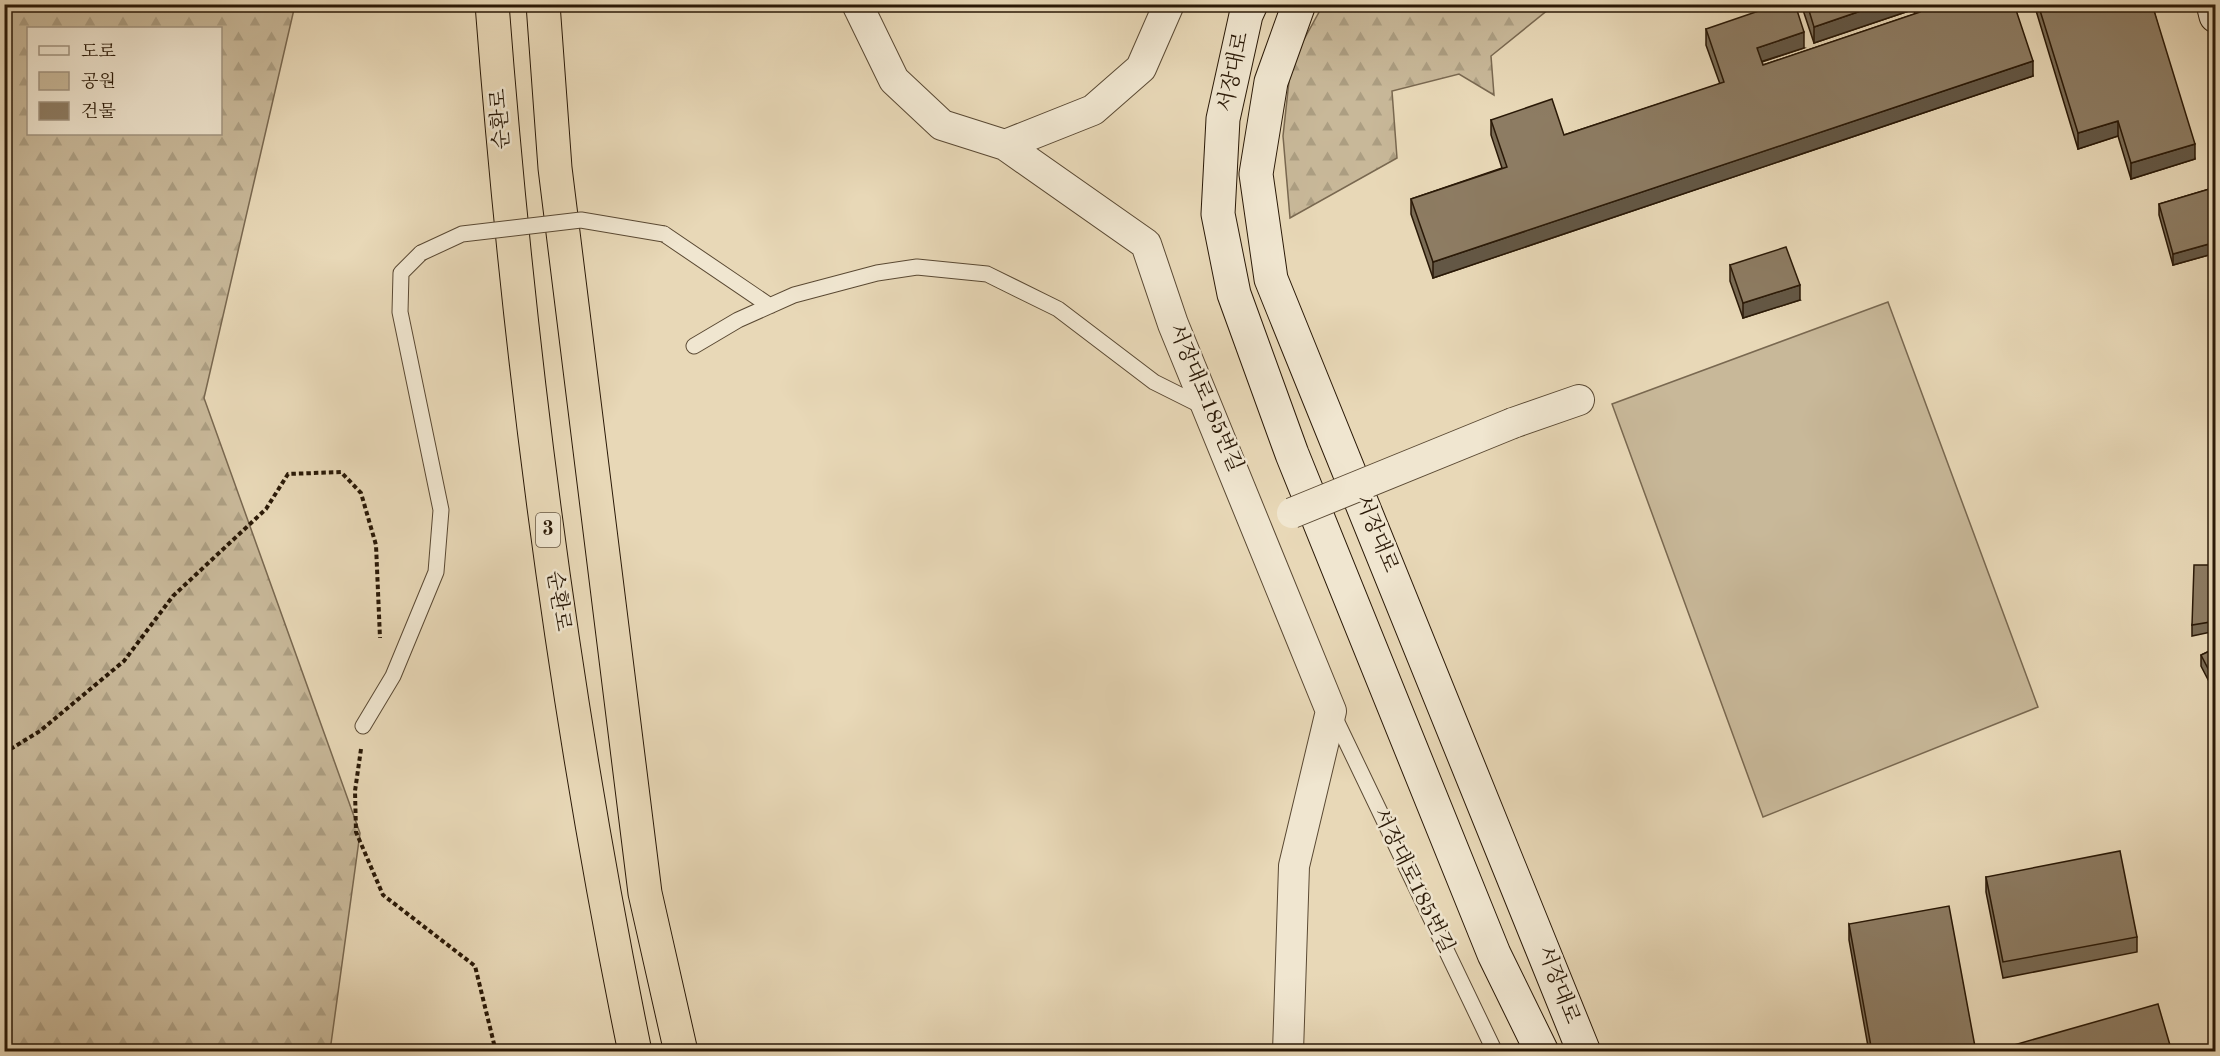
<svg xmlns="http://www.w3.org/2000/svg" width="2220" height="1056" font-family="'Old Standard TT','Noto Serif KR',serif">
<defs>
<pattern id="forest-firs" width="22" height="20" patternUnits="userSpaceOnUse" patternTransform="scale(1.5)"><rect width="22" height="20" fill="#c8b899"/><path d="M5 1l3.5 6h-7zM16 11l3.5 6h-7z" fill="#ac9e82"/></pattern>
</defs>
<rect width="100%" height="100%" fill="#e8d8b7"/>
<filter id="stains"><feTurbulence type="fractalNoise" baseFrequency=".00333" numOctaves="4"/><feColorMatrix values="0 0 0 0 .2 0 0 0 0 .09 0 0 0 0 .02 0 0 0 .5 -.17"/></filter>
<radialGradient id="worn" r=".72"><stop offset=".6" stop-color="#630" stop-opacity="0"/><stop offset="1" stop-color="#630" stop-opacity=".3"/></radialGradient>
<!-- green -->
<path fill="#c8b899" stroke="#796850" stroke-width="1.5" d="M1888 302 2038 707 1763 817 1612 404Z"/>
<!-- forest -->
<path fill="url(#forest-firs)" stroke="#796850" stroke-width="1.5" fill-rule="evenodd" d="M5 4 295 5 204 398 360 833 330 1051H5ZM28 28H220V134H28Z
M1323 5H1554L1491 56 1494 95 1459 74 1392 91 1397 158 1290 218 1283 136 1291 63Z"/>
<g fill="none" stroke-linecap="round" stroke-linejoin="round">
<!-- lane casing -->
<g stroke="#5a4933" stroke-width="17">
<path id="lane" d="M664 234 770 306
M694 346 738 320 794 295 877 273 917 267 987 274 1058 309 1154 382 1204 407
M1333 714 1495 1052
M363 726 393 676 436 572 441 510 400 312 401 273 421 253"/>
</g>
<!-- street casing -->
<g stroke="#5a4933" stroke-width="32">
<path id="street" d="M857 4 894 80 942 125 1005 145 1093 110 1141 68 1169 4
M1005 145 1146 244 1173 324 1331 711 1294 866 1288 1052
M1513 423 1579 400"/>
</g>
<!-- secondary casing -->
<g stroke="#2a1907" stroke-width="35">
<path id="secondary" d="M1251 4 1246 15 1223 119 1218 214 1234 294 1292 454 1494 954 1542 1052
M1299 4 1271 82 1256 174 1271 279 1584 1052
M2213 4 2216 16"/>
</g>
<!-- highway casing -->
<g stroke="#2a1907" stroke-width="35">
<path id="highway" d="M492 4C519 356 564 706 635 1052
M543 4 555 168 645 893 681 1052"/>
</g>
<!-- path -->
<path stroke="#2a1907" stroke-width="4" stroke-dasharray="4.5 3" stroke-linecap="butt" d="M361 749 355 791 356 832 383 895 475 966 496 1052
M4 753 40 731 124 661 173 596 266 509 288 474 341 472 361 493 376 545 380 638"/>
<!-- lane -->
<use href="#lane" stroke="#f0e6d0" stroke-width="15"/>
<!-- street -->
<use href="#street" stroke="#f0e6d0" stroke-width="30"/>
<!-- secondary -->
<use href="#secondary" stroke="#f0e6d0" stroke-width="33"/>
<!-- highway -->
<use href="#highway" stroke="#e8d8b7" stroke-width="33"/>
<!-- lane-bridge casing -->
<g stroke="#5a4933" stroke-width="17" stroke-linecap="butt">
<path id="lane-bridge" d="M421 253 462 234 581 220 664 234"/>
</g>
<!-- street-bridge casing -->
<g stroke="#5a4933" stroke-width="32" stroke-linecap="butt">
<path id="street-bridge" d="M1292 513 1513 423"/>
</g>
<!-- lane-bridge -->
<use href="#lane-bridge" stroke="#f0e6d0" stroke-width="15"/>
<!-- street-bridge -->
<use href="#street-bridge" stroke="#f0e6d0" stroke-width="30"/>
</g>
<!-- wall -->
<path fill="#796b55" stroke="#2a1907" stroke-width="1.5" d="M1801 4H1909V11L1814 43Z
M1912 4H2014L2033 76 1433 278 1411 214V199L1502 168 1491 135V120L1564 135 1720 84 1706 45V29L1804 48 1762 62 1763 65 1915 14Z
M2034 4H2152L2195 159 2131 179 2118 136 2078 149Z
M2216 187V253L2173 265 2159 215V204Z
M1730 265 1800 300 1743 318 1730 281Z
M2216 356V384L2213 369V358Z
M2216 565V631L2192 636V625Z
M2216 648V695L2201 666V655Z
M1986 877 2137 937V952L2003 978 1986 892Z
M1849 924 1976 1052H1869L1849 940Z
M2216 1006V1022L2213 1020V1010Z"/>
<!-- shaded-wall -->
<path fill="#635745" stroke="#2a1907" stroke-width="1.5" d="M1881 4H1909V11L1814 43V27Z
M1804 32V48L1757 63V48Z
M2033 61V76L1433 278V262Z
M2118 121V136L2078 149V133Z
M2195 144V159L2131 179V163Z
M2216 242V253L2173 265V254Z
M1800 285V300L1743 318V303Z"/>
<!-- building -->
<path fill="#8d7c63" stroke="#2a1907" stroke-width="1.5" d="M1779 4H1795L1804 32 1757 48 1763 65 1920 12 1917 4H2014L2033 61 1433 262 1411 199 1507 167 1491 120 1552 99 1564 135 1724 82 1706 29Z
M1807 4H1881L1814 27Z
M2038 4H2152L2195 144 2131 163 2118 121 2078 133Z
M2216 187V242L2173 254 2159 204Z
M1786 247 1800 285 1743 303 1730 265Z
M2216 356V373L2213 358Z
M2194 565H2216V621L2192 625Z
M2216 648V684L2201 655Z
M2120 851 2137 937 2003 962 1986 877Z
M1949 906 1976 1052H1872L1849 924Z
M2158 1004 2172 1052H2016L2014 1045Z"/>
<g text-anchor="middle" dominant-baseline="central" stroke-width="5" stroke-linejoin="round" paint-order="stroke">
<!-- shield labels -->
<rect fill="#f0e6d0" stroke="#655643" stroke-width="1.5" x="536" y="513" width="24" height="34" rx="4.5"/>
<g font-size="20" font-weight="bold" fill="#2a1907">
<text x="548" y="530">3</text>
</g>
<!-- street labels -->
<g font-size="21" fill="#2a1907" stroke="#f0e6d0">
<text transform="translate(1234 72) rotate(-78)">서장대로</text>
<text transform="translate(501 119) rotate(-94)">순환로</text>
<text transform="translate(1205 398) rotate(67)">서장대로185번길</text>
<text transform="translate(1376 534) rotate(68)">서장대로</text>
<text transform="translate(558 601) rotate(81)">순환로</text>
<text transform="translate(1413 881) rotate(64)">서장대로185번길</text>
<text transform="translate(1558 985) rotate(69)">서장대로</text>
</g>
</g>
<!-- margin -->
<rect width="2220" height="1056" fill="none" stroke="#e8d8b7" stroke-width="24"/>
<rect x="6" y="6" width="2208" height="1044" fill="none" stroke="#2a1907" stroke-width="3"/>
<rect x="12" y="12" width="2196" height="1032" fill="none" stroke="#2a1907" stroke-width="1.5"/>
<!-- legend -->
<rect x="27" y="27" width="195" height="108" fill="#f0e6d0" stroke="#a19480" stroke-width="1.5"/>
<rect x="39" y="46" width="30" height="9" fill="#f0e6d0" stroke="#a19480" stroke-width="1.5"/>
<text x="81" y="57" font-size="18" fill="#2a1907">도로</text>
<rect x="39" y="72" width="30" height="18" fill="#c8b899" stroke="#a19480" stroke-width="1.5"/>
<text x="81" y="87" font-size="18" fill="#2a1907">공원</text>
<rect x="39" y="102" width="30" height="18" fill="#8d7c63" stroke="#a19480" stroke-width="1.5"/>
<text x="81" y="117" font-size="18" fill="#2a1907">건물</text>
<rect width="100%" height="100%" filter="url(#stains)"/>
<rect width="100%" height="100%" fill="url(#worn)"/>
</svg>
